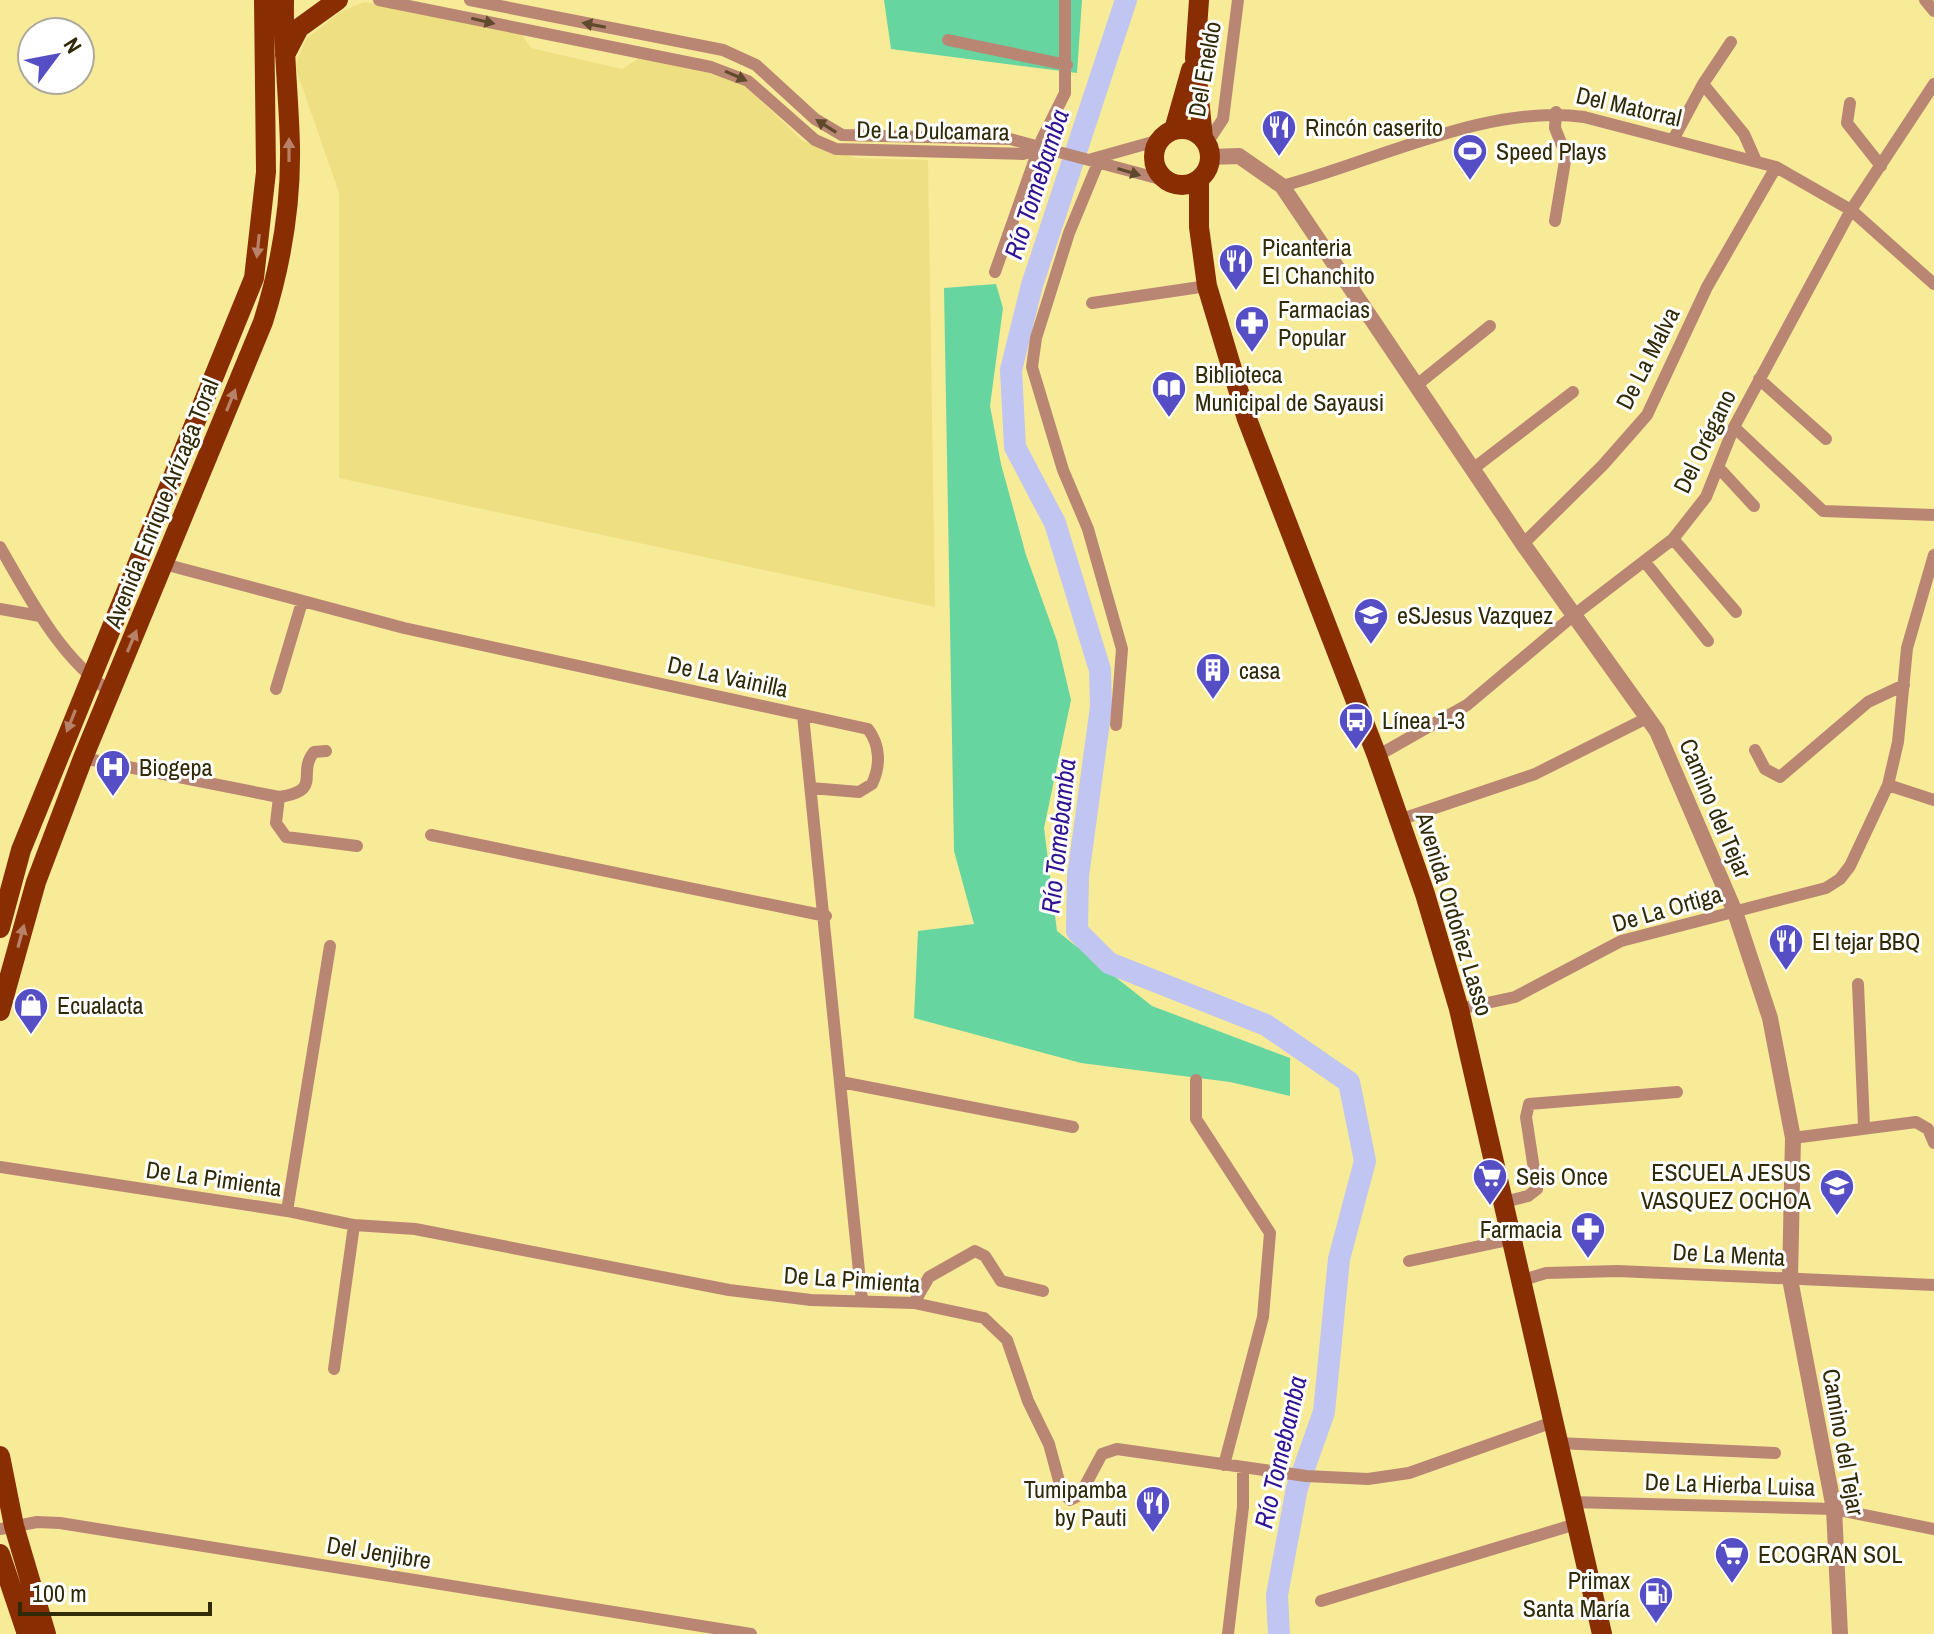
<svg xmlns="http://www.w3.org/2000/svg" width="1934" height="1634" font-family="'Archivo Narrow',sans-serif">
<rect width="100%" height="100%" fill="#f8eb98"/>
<!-- built -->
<path fill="#eedf83" d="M364 2 517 27 531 48 622 69 641 57 718 75 743 84 803 141 856 158 928 160 935 607 339 478V193L295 66 306 39 340 12Z"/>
<!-- green -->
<path fill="#66d5a0" d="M884 0H1082L1077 73 891 49Z
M996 284 1003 308 990 406 1001 464 1026 555 1057 641 1071 700 1044 828 1057 931 1152 1006 1290 1058V1096L1230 1082 1081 1063 914 1018 918 931 974 924 954 851 944 288Z"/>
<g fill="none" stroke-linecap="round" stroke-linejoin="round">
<!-- river -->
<path stroke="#c0c5f1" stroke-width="22" d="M1126 0 1032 285 1011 370 1015 447 1055 523 1100 670 1101 707 1078 876 1077 931 1109 963 1266 1025 1349 1082 1365 1161 1339 1259 1324 1412 1297 1488 1277 1595 1279 1634"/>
<!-- minor -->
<path stroke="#ba8674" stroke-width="12" d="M379 0 711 67 748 81 815 140 836 149 1023 154 1039 149
M470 0 723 50 756 65 815 119 842 135 1010 139 1168 181
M1925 0 1934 11
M948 40 1067 65
M1703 84 1731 42
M1850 103 1847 123 1881 166
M1674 138 1703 84 1744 134 1756 161
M1207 143 1223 119 1238 0
M1092 159 1160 140
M1098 163 1069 233 1036 338 1032 367 1063 470 1088 529 1122 649 1116 725
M1282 186C1374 162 1489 103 1584 117L1776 167 1851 210 1934 284
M1555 221 1566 155 1555 128 1556 112
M995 272 1042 139 1065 93V0
M1092 303 1207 286
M1759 379 1826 439
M1418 384 1490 326
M1734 427 1823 511 1934 515
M1718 467 1754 506
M1474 468 1573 392
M1673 539 1736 612
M1523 544 1603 465 1647 415 1707 287 1776 167
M0 547C30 599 60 658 111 692
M1645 562 1708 641
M164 564 404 628 868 729C880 745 881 765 872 784L859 792 811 788
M0 609 40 616
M276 689 302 602
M803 715 862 1301
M1755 750 1765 769 1780 777 1868 702 1904 685
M1377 756 1467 705 1574 615 1673 539 1706 497 1734 427 1851 210 1934 84
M83 758 279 797C324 790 296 774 314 752L326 751
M1888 785 1934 800
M279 797 276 823 286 837 357 846
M1399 820 1535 774 1649 717
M431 835 826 916
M1858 984 1864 1126
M1459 1009 1515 997 1621 941 1826 888 1840 879 1850 866 1888 785 1898 742 1907 648 1934 555
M1196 1080V1119L1270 1233 1263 1317 1224 1465
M841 1082 1073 1127
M1793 1138 1916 1122 1928 1129 1934 1143
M0 1167 287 1211 354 1225 415 1229 729 1290 811 1300 914 1303 984 1318 1007 1340 1028 1401 1049 1444 1062 1492 1070 1500 1080 1495 1102 1454 1117 1449 1306 1476 1368 1479 1409 1473 1553 1422
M1504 1202 1528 1196 1537 1189 1526 1117 1529 1104 1677 1092
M287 1211 330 946
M1409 1261 1513 1239
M1523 1280 1546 1273 1618 1271 1934 1285
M914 1303 929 1277 975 1251 985 1256 1001 1281 1043 1291
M334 1369 354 1225
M1558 1443 1775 1453
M1571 1502 1834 1509 1934 1529
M0 1529 37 1522 60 1523 751 1634
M1321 1601 1576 1524
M1228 1634 1243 1507V1467"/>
<!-- tertiary -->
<path stroke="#ba8674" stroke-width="16" d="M1210 157 1239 156 1282 186 1523 544 1657 731 1735 912 1770 1018 1793 1138 1790 1279 1834 1509 1840 1634"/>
<!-- primary -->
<path stroke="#892e03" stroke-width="20" d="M1199 0 1195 58 1203 138
M285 55 299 28 338 0
M1154 157a28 28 0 1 1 56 0a28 28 0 1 1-56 0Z
M1174 130 1191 70
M1199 180V227L1207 286 1247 419 1377 756 1425 894 1459 1009 1602 1634
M0 928 21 850 254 278 266 172 264 0
M0 1011 36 882 83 758 263 322C281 265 291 207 290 147 289 98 283 50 284 0
M0 1456 14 1526 46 1634
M0 1554 27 1634"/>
</g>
<!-- one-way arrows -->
<defs><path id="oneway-solid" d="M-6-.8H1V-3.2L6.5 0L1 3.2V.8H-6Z" transform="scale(2)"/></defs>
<g fill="#604a2d">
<use href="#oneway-solid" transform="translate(483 21) rotate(13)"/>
<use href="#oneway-solid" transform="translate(594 25) rotate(-169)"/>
<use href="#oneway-solid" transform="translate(736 76) rotate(24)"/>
<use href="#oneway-solid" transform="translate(826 126) rotate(-148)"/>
<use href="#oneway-solid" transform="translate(1129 172) rotate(17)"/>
</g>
<g fill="#b88268">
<use href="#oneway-solid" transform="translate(289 150) rotate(-90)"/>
<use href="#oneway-solid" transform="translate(258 246) rotate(96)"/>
<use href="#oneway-solid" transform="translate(231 400) rotate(-68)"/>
<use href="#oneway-solid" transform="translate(132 641) rotate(-67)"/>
<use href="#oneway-solid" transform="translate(71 721) rotate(112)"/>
<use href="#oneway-solid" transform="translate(21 936) rotate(-75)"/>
</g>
<!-- icons -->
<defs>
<g id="restaurant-pin" transform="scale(1.8)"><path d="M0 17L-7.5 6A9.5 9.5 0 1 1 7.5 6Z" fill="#554ec5" stroke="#fff"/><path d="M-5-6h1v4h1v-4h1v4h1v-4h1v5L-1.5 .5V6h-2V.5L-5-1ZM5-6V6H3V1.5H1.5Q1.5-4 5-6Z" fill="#fff"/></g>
<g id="stadium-pin" transform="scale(1.8)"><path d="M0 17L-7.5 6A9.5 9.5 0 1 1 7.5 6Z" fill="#554ec5" stroke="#fff"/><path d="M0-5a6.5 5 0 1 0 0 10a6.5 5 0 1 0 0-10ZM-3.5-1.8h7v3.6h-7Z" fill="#fff"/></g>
<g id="pharmacy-pin" transform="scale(1.8)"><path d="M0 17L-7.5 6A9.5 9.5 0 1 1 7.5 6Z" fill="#554ec5" stroke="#fff"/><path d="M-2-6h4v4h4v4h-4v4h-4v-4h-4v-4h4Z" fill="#fff"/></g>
<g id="library-pin" transform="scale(1.8)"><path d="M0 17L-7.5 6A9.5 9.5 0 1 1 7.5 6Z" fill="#554ec5" stroke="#fff"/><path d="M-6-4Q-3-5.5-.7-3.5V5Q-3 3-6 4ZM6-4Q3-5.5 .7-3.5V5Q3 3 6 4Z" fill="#fff"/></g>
<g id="school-pin" transform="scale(1.8)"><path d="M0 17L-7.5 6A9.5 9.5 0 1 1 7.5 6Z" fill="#554ec5" stroke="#fff"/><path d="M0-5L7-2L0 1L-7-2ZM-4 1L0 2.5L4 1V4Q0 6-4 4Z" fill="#fff"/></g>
<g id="building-pin" transform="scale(1.8)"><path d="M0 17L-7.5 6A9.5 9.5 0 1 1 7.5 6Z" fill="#554ec5" stroke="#fff"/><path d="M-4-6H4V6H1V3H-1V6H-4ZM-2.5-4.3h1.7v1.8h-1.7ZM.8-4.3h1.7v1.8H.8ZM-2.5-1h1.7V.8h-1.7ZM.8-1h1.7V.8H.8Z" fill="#fff"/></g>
<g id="bus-pin" transform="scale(1.8)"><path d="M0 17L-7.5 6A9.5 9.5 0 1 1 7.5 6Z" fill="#554ec5" stroke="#fff"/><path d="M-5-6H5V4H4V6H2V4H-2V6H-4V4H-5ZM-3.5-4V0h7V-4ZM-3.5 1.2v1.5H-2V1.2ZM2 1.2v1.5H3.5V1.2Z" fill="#fff"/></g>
<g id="hospital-pin" transform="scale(1.8)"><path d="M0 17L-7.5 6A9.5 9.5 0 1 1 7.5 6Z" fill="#554ec5" stroke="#fff"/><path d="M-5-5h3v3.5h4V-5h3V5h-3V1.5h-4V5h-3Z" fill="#fff"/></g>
<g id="shop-pin" transform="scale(1.8)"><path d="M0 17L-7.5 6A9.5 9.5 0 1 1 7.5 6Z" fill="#554ec5" stroke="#fff"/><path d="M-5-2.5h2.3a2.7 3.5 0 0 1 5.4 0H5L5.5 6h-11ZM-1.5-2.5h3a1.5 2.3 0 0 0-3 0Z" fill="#fff"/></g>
<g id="supermarket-pin" transform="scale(1.8)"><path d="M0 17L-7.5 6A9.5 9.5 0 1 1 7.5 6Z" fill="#554ec5" stroke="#fff"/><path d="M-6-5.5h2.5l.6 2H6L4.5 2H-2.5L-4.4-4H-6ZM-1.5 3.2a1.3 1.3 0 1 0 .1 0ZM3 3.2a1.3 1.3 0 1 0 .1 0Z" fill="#fff"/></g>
<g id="fuel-pin" transform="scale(1.8)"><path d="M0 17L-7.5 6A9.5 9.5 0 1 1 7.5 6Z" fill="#554ec5" stroke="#fff"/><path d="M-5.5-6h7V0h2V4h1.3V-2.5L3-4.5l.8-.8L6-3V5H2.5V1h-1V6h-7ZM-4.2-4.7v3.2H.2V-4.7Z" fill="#fff"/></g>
</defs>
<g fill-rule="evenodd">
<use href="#restaurant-pin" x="1279" y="127"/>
<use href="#stadium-pin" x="1470" y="151"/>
<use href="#restaurant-pin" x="1236" y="261"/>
<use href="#pharmacy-pin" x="1252" y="323"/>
<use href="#library-pin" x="1169" y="388"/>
<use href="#school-pin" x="1371" y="615"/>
<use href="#building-pin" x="1213" y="670"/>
<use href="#bus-pin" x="1356" y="720"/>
<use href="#hospital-pin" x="113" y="767"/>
<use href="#restaurant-pin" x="1786" y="941"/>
<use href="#shop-pin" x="31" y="1005"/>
<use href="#supermarket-pin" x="1490" y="1176"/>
<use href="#school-pin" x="1837" y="1186"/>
<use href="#pharmacy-pin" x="1588" y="1229"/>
<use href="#restaurant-pin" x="1153" y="1503"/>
<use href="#supermarket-pin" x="1732" y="1554"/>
<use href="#fuel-pin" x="1656" y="1594"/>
</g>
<g text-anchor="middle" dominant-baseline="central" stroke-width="6" stroke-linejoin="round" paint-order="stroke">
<!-- street labels -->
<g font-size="24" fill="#302a07" stroke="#fff">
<text transform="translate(1204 69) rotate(-80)">Del Eneldo</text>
<text transform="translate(1629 106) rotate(13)">Del Matorral</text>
<text transform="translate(933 130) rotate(1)">De La Dulcamara</text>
<text transform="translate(1647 358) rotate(-63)">De La Malva</text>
<text transform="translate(1704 441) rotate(-64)">Del Orégano</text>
<text transform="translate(161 503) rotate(-68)">Avenida Enrique Arízaga Toral</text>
<text transform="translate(728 676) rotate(12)">De La Vainilla</text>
<text transform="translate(1716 808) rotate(67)">Camino del Tejar</text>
<text transform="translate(1667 908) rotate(-16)">De La Ortiga</text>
<text transform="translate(1455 914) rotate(73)">Avenida Ordoñez Lasso</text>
<text transform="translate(214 1178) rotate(8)">De La Pimienta</text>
<text transform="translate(1729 1254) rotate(3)">De La Menta</text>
<text transform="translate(852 1279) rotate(4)">De La Pimienta</text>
<text transform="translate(1844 1442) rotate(80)">Camino del Tejar</text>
<text transform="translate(1730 1484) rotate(2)">De La Hierba Luisa</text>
<text transform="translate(379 1552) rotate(9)">Del Jenjibre</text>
</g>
<!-- poi labels -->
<g font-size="24" fill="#302a07" stroke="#fff" text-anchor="start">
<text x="1305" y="127">Rincón caserito</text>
<text x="1496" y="151">Speed Plays</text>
<text x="1262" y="247">Picanteria<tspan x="1262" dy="28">El Chanchito</tspan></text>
<text x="1278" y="309">Farmacias<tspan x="1278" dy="28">Popular</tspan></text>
<text x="1195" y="374">Biblioteca<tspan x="1195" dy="28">Municipal de Sayausi</tspan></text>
<text x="1397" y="615">eSJesus Vazquez</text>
<text x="1239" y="670">casa</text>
<text x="1382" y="720">Línea 1-3</text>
<text x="139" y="767">Biogepa</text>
<text x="1812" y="941">El tejar BBQ</text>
<text x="57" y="1005">Ecualacta</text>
<text x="1811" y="1172" text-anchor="end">ESCUELA JESUS<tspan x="1811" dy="28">VASQUEZ OCHOA</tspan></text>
<text x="1516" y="1176">Seis Once</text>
<text x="1562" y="1229" text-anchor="end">Farmacia</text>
<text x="1127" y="1489" text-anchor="end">Tumipamba<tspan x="1127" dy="28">by Pauti</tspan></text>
<text x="1758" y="1554">ECOGRAN SOL</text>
<text x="1630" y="1580" text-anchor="end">Primax<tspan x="1630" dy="28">Santa María</tspan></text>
</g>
<!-- water labels -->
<g font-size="26" font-style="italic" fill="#301292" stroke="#fff">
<text transform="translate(1036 184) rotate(-72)">Río Tomebamba</text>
<text transform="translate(1058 836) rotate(-84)">Río Tomebamba</text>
<text transform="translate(1280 1452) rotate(-77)">Río Tomebamba</text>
</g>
</g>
<!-- north arrow -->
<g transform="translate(56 56) rotate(58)"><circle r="38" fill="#ffffff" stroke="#acaa9c" stroke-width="2"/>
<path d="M0-6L14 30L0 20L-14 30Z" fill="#554ec5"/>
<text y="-12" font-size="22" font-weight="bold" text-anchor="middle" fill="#302a07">N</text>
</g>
<!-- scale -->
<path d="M20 1602v12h190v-12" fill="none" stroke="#302a07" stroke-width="4"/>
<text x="32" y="1602" font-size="24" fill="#302a07" stroke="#ffffff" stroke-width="6" paint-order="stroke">100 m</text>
</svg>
